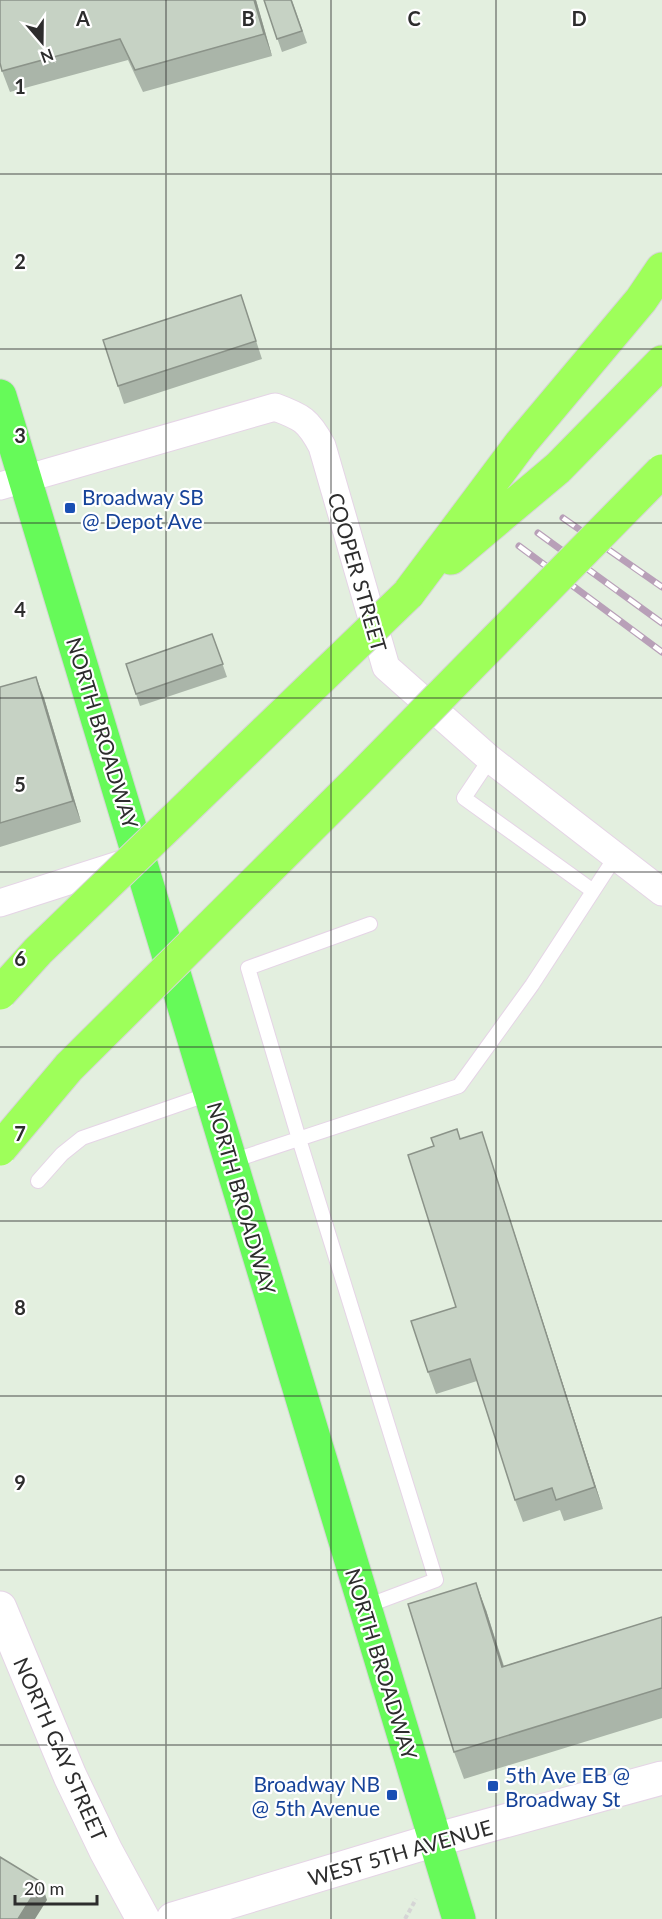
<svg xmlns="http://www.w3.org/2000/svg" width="662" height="1919" font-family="Lato,sans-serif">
<rect width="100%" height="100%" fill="#e3efdf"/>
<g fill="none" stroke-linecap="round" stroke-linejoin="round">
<!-- service casing -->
<g stroke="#e5d4e6" stroke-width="16">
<path id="service" d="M490 759 464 798 593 891
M232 1161 459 1086 532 985 616 856
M38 1181 62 1154 82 1138 212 1093
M364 1607 436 1580 299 1139 248 968 370 924"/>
</g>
<!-- minor casing -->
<g stroke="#e5d4e6" stroke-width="29">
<path id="minor" d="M0 486 275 407C302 417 308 420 322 446L386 667 490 759 662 892
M0 903 131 861"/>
</g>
<!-- tertiary casing -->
<g stroke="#e5d4e6" stroke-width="35">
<path id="tertiary" d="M435 1840 662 1778"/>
</g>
<!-- secondary casing -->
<g stroke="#e5d4e6" stroke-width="35">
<path id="secondary" d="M0 1608 70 1776 106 1851 143 1919
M173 1919 435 1840"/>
</g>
<!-- primary casing -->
<g stroke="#d5d5d5" stroke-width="35">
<path id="primary" d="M0 396 459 1919"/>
</g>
<!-- motorway casing -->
<g stroke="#d5d5d5" stroke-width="35">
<path id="motorway" d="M451 558 558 468 662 362
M408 594 521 443 641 300 662 269"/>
</g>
<!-- path -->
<path stroke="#d5d5d5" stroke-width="4" stroke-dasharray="4.5 3" stroke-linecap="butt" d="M405 1919 416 1899"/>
<!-- service -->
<use href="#service" stroke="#fff" stroke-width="14"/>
<!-- minor -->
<use href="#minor" stroke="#fff" stroke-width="27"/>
<!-- tertiary -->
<use href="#tertiary" stroke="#fff" stroke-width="33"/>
<!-- secondary -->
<use href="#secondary" stroke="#fff" stroke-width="33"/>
<!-- primary -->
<use href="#primary" stroke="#66fa59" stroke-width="33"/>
<!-- motorway -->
<use href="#motorway" stroke="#9eff5a" stroke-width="33"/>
<!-- rail casing -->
<g stroke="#b8a0b8" stroke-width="7">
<path id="rail" d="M563 518 662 587
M538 533 662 623
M519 546 662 652"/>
</g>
<!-- rail -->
<use href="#rail" stroke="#fff" stroke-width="4.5" stroke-dasharray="14" stroke-linecap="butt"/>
<!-- motorway-bridge casing -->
<g stroke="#d5d5d5" stroke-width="35" stroke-linecap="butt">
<path id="motorway-bridge" d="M0 993 38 951 408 594
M0 1149 69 1067 357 781 662 471"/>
</g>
<!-- motorway-bridge -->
<use href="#motorway-bridge" stroke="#9eff5a" stroke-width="33"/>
</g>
<!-- wall -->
<path fill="#aab5a9" d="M0 0H256L272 56 143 92 128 60 10 92 2 71Z
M264 0H292L307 43 282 52Z
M241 295 262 359 124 404 118 386Z
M212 634 227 677 140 706 126 664Z
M0 687 44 698 81 822 0 847Z
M460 1139 489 1154 603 1509 564 1521 560 1510 523 1522 515 1500 477 1381 436 1394 428 1372 456 1307Z
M486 1610 504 1666 662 1617V1718L464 1779 454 1752Z"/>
<!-- shaded-wall -->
<path fill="#8b9389" d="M254 0H256L272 56 264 34Z
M36 677 44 698 81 822 73 801Z
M482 1132 489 1154 603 1509 595 1487Z
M476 1583 486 1610 512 1694 502 1667Z
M41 1882 47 1900 35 1919H18Z"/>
<!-- building -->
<path fill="#c6d2c4" stroke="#8b9389" stroke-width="1.5" d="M0 0H254L264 34 135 70 120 39 2 71 0 63Z
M264 0H291L302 31 277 39Z
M241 295 256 341 118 386 103 340Z
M212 634 223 664 136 694 126 664Z
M36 677 73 801 0 823V687Z
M457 1129 460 1139 482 1132 595 1487 556 1500 552 1488 515 1500 470 1359 428 1372 411 1321 456 1307 408 1155 434 1146 431 1138Z
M476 1583 502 1667 662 1617V1688L454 1752 408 1604Z
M0 1857 41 1882 18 1919H0Z"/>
<!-- grid -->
<path fill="none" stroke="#2d2d2d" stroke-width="1.5" stroke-opacity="0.55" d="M166 0V1919M331 0V1919M496 0V1919M0 174H662M0 349H662M0 523H662M0 698H662M0 872H662M0 1047H662M0 1221H662M0 1396H662M0 1570H662M0 1745H662"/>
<!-- markers -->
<g fill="#1a4fb4" stroke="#fff" stroke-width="2">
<rect x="64" y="502" width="12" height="12" rx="3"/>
<rect x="487" y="1780" width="12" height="12" rx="3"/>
<rect x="386" y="1789" width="12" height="12" rx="3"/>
</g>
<g text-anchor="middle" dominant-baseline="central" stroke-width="4.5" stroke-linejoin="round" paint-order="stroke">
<!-- transit labels -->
<g font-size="21" fill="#164399" stroke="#fff" text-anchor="start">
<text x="82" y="496">Broadway SB<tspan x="82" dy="24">@ Depot Ave</tspan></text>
<text x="505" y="1774">5th Ave EB @<tspan x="505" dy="24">Broadway St</tspan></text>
<text x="380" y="1783" text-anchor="end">Broadway NB<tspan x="380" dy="24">@ 5th Avenue</tspan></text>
</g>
<!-- street labels -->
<g font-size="21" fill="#2d2d2d" stroke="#fff">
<text transform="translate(358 572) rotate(74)">COOPER STREET</text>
<text transform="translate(103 733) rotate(73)">NORTH BROADWAY</text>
<text transform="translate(242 1198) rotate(74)">NORTH BROADWAY</text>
<text transform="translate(382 1664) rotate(73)">NORTH BROADWAY</text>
<text transform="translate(61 1749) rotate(66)">NORTH GAY STREET</text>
<text transform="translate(400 1852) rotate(-16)">WEST 5TH AVENUE</text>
</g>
</g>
<g font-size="20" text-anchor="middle" font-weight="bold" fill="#2d2d2d" stroke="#fff" stroke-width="4.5" stroke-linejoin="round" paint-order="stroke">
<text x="83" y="26">A</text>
<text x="248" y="26">B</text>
<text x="414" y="26">C</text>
<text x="579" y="26">D</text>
<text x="20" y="94">1</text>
<text x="20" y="269">2</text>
<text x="20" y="443">3</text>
<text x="20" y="617">4</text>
<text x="20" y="792">5</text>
<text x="20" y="966">6</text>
<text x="20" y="1141">7</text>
<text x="20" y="1315">8</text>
<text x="20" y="1490">9</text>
</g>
<!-- north arrow -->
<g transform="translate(42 42) rotate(160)" stroke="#ffffff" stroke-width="4.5" paint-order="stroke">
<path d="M0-4.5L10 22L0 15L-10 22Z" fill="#2d2d2d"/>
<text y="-9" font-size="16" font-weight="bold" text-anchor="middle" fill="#2d2d2d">N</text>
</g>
<!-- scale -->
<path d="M15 1895v9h82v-9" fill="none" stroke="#2d2d2d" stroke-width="3"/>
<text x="24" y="1895" font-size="18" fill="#2d2d2d" stroke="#ffffff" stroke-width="4.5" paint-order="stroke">20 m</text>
</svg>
